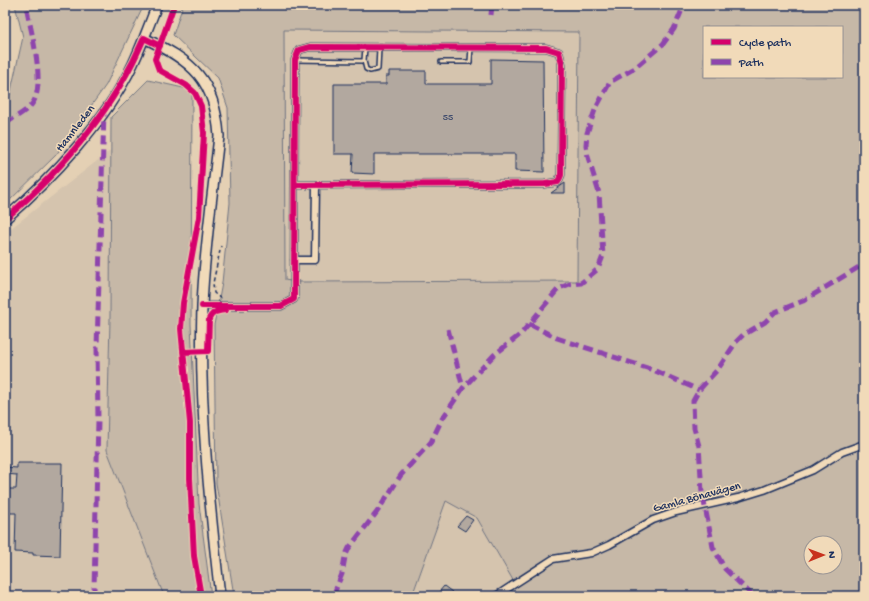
<svg xmlns="http://www.w3.org/2000/svg" width="869" height="601" font-family="'Gochi Hand',sans-serif">
<rect width="100%" height="100%" fill="#e4d0b4"/>
<filter id="ink" filterUnits="userSpaceOnUse"><feTurbulence type="fractalNoise" baseFrequency=".025" numOctaves="2"/><feDisplacementMap in="SourceGraphic" scale="8" xChannelSelector="R" yChannelSelector="G"/><feConvolveMatrix kernelMatrix="1 2 1 2 8 2 1 2 1" color-interpolation-filters="sRGB"/></filter>
<g filter="url(#ink)">
<!-- built -->
<path fill="#d5c4ae" d="M284 30 579 32 577 281 295 282 284 280Z
M111 150 110 319 107 450 164 596H5V233Z
M446 500 477 518 515 582 491 596H412Z"/>
<!-- green -->
<path fill="#c6b8a7" stroke="#707482" fill-rule="evenodd" d="M15 5H144L106 85 56 155 5 205V96L10 95 23 37Z
M183 5H864V596H491L514 582 477 518 446 501 412 596H234L216 483 214 325 222 283 230 203 228 108 218 78 173 35ZM704 27H842V77H704ZM284 30 579 32 577 281 295 282 285 280ZM811 543H835V567H811Z
M148 80 192 90 191 324 199 504 211 596H164L107 450 110 319 111 117Z"/>
<!-- building -->
<path fill="#b2a89f" stroke="#1b2f5e" d="M491 59 543 60 544 172 515 171V154H374V174L352 173 353 154H334V84H386V76H389V71H426V84H491Z
M565 183V193H551Z
M17 463H62L60 556 33 555V553L15 552 16 513H5V489H16L17 475 5 474V467L17 468Z
M466 516 473 520 465 531 457 526Z
M444 586 452 592 449 596H444L439 592Z"/>
<g fill="none" stroke-linecap="round" stroke-linejoin="round">
<!-- lane casing -->
<g stroke="#1b2f5e" stroke-width="6">
<path id="lane" d="M295 60 364 61 365 47
M364 61 366 69 370 71 378 69 379 48
M441 62H470L471 47"/>
</g>
<!-- street casing -->
<g stroke="#1b2f5e" stroke-width="9">
<path id="street" d="M294 260H315L316 185
M202 306H281L294 299 295 60 299 50 310 47 546 48 559 52 562 64 561 175 558 182 545 184 295 185
M496 596 553 559 591 553 609 545 653 520 676 512 738 498 764 490 813 470 842 452 864 444"/>
</g>
<!-- secondary casing -->
<g stroke="#1b2f5e" stroke-width="12">
<path id="secondary" d="M144 38C193 61 215 80 219 136 213 192 204 250 202 307 199 403 209 500 220 596
M5 219C52 178 106 121 133 64 142 45 149 25 157 5"/>
</g>
<!-- path -->
<path stroke="#1b2f5e" stroke-width="1.5" stroke-dasharray="4 3" stroke-linecap="butt" d="M221 299 214 293 213 283 221 246"/>
<!-- lane -->
<use href="#lane" stroke="#f1dab9" stroke-width="3"/>
<!-- street -->
<use href="#street" stroke="#f1dab9" stroke-width="6"/>
<!-- secondary -->
<use href="#secondary" stroke="#f1dab9" stroke-width="9"/>
<!-- quiet -->
<path stroke="#8e44ad" stroke-width="5" stroke-dasharray="10 5" stroke-linecap="butt" d="M491 15 492 5
M5 124C13 118 26 112 32 104 47 85 30 28 26 5
M529 324 557 338 653 370 699 390
M448 329 463 388
M96 596 94 589 98 420 97 347 104 112
M333 596 342 574 345 557 349 548 377 512 401 475 431 442 442 419 463 388 494 355 521 334 559 288 570 284 581 283 598 269 603 256 599 193 588 157 586 145 587 133 595 110 610 82 635 68 663 44 674 29 684 5
M753 596 725 569 713 547 702 492 699 446 694 428 693 401 699 390 718 369 736 342 743 335 765 322 775 312 803 301 864 264"/>
<!-- cycleway casing -->
<g stroke="#f1dab9" stroke-width="8">
<path id="cycleway" d="M174 5 155 59 159 70 186 85 195 93 201 106 204 133 199 217 183 303 181 329 190 423V478L194 556 201 596
M5 219C63 169 114 109 144 38L160 46
M202 306H281L294 299 295 60 299 50 310 47 546 48 559 52 562 64 561 175 558 182 545 184 295 185
M183 352 208 351 209 319C213 311 218 311 226 310"/>
</g>
<!-- cycleway -->
<use href="#cycleway" stroke="#d6006c" stroke-width="6"/>
</g>
</g>
<g text-anchor="middle" dominant-baseline="central" stroke-width="3" stroke-linejoin="round" paint-order="stroke">
<!-- number labels -->
<g font-size="10" fill="#414d6e">
<text x="448" y="118">55</text>
</g>
<!-- street labels -->
<g font-size="12" fill="#1b2f5e" stroke="#f1dab9">
<text transform="translate(76 129) rotate(-52)">Hamnleden</text>
<text transform="translate(697 498) rotate(-15)">Gamla Bönavägen</text>
</g>
</g>
<!-- margin -->
<rect width="869" height="601" fill="none" stroke="#f1dab9" stroke-width="20"/>
<rect x="10" y="10" width="849" height="581" fill="none" stroke="#1b2f5e" stroke-width="1.5" filter="url(#ink)"/>
<!-- legend -->
<rect x="703" y="26" width="140" height="52" fill="#f1dab9" stroke="#9b9695"/>
<rect x="711" y="39" width="20" height="6" fill="#d6006c" stroke="#9b9695"/>
<text x="739" y="46" font-size="12" fill="#1b2f5e">Cycle path</text>
<rect x="711" y="59" width="20" height="6" fill="#8e44ad" stroke="#9b9695"/>
<text x="739" y="66" font-size="12" fill="#1b2f5e">Path</text>
<!-- north arrow -->
<g transform="translate(823 555) rotate(89)"><circle r="19" fill="#f1dab9" stroke="#9b9695"/>
<path d="M0-3L7 15L0 10L-7 15Z" fill="#c8321e"/>
<text y="-6" font-size="11" font-weight="bold" text-anchor="middle" fill="#1b2f5e">N</text>
</g>
</svg>
